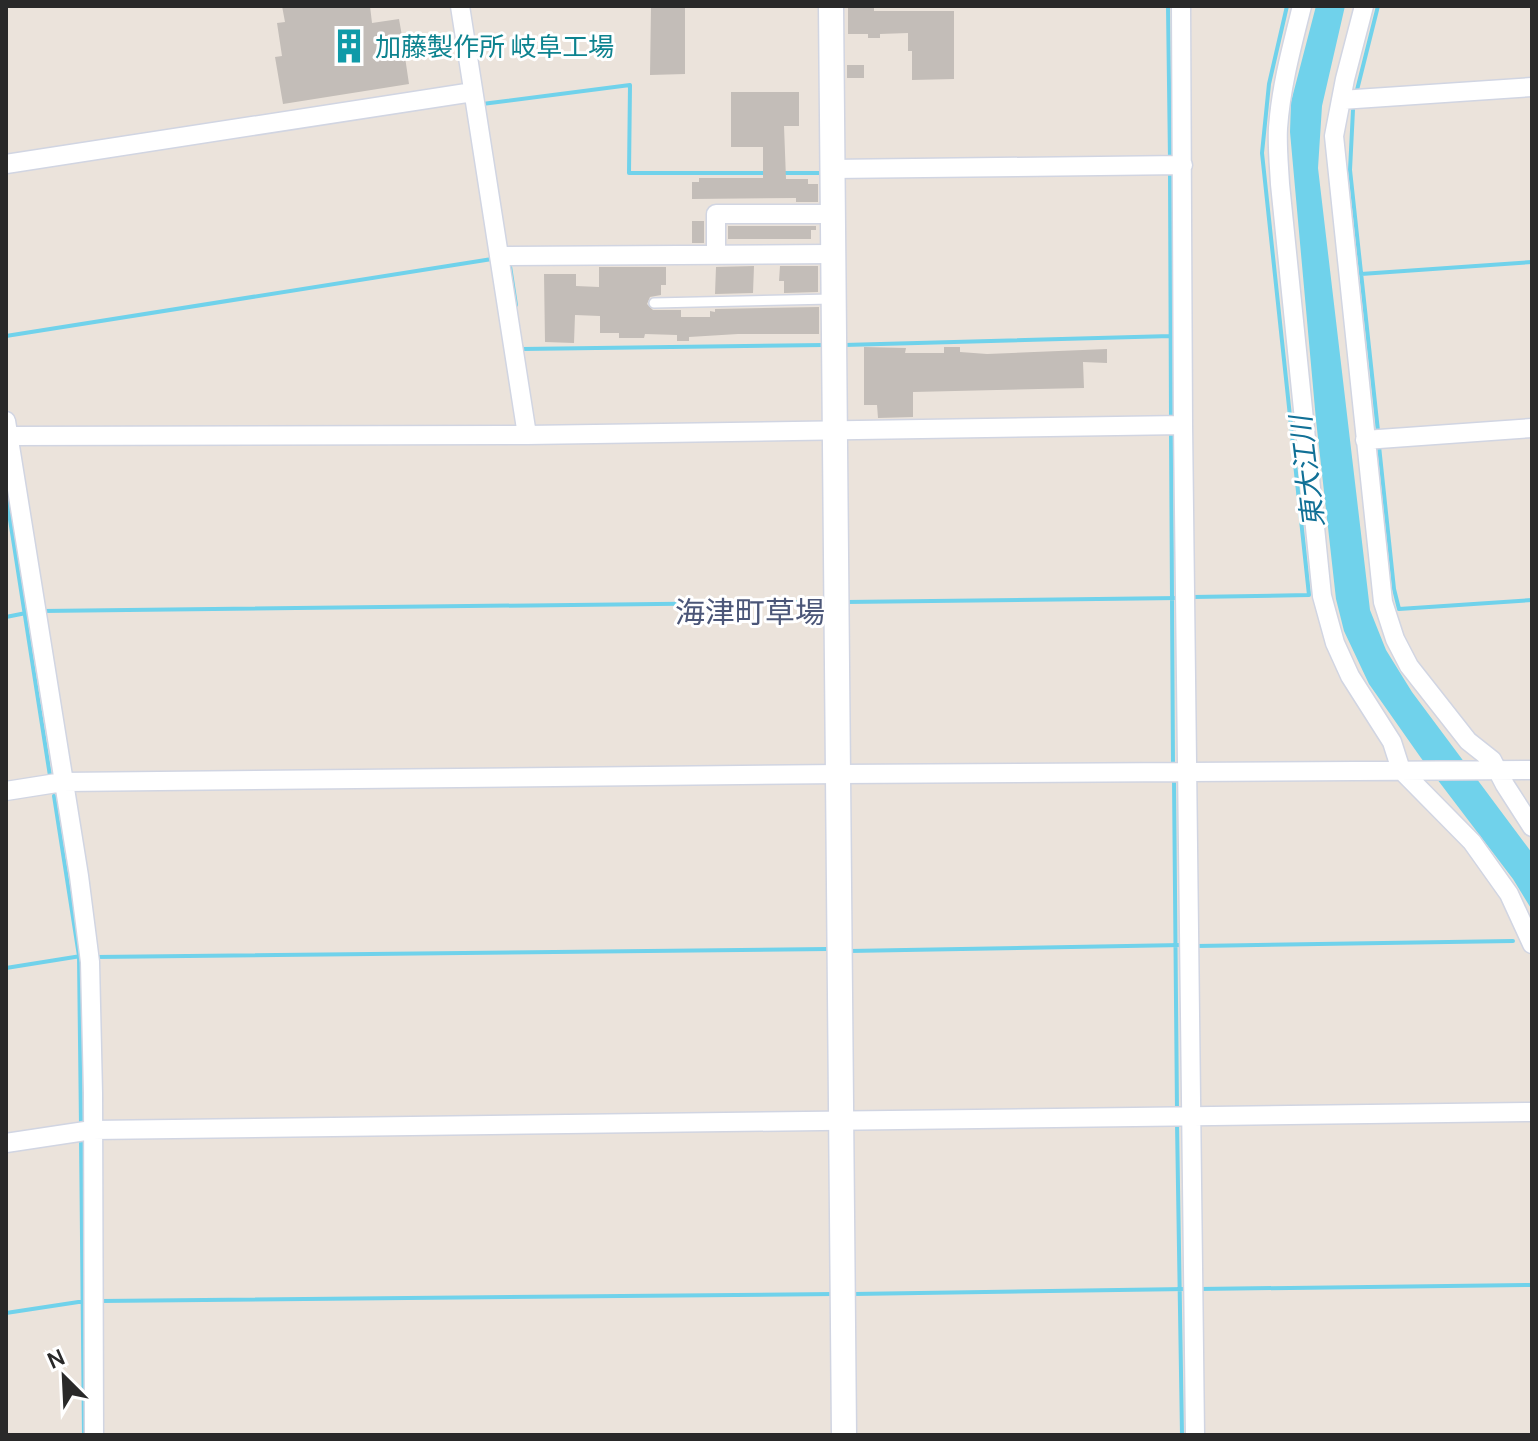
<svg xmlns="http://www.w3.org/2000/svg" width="1538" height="1441" font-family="Manrope,'Noto Sans JP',sans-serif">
<rect width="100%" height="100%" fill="#ebe3db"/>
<!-- water -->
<path fill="#70d2eb" d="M1316 6H1345L1322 106 1318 168 1370 610 1386 650 1412 692 1532 853V910L1513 879 1421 758 1369 684 1344 631 1336 599 1316 420 1290 132 1291 102Z"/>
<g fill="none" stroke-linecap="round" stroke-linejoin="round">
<!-- stream -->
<path stroke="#70d2eb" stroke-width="4" d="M1168 6 1170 160
M1357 90 1378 6
M482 104 630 85 629 173H766
M1353 110 1350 170 1378 431
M783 173H821
M1170 173 1171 418
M507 264 510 266 516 305
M1361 274 1532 262
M6 336 492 259
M844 343V345L1171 336
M521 345 522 349 824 345
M1171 432 1173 765
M1379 446 1394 589 1399 609
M6 494 50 776
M1192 597 1309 595 1262 153 1269 84 1287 6
M846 602 1179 598
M1399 609 1532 600
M42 611 825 602
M6 617 26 613
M1174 780 1177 1110
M54 796 79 956 81 1126
M1197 946 1513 941
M849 951 1182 945
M96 957 828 949
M6 968 81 956
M1177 1123 1182 1435
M81 1138 84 1435
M1199 1289 1532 1285
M853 1294 1186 1289
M100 1301 834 1294
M6 1313 85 1301"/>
</g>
<!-- building -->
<path fill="#c3bdb8" d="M282 6H370L372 23 399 19 402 36 407 35 410 57H405L409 84 283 104 275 57 282 56 277 23 285 22Z
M651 8H685V74L650 75Z
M848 8H874V11H954V79L912 80V51H908V33L880 34V38H868V34H848Z
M847 65H864V78H847Z
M731 92H799V126H784L786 179H808V184H818V202H796V198L692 199V182H699V178H763V147H731Z
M692 221H704V243H692Z
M728 226H816V230H811V239H728Z
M754 266 753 293 715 294 716 267Z
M780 266H818V292L784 293V281H779Z
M599 267H666V285H661V295L650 297 647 304 653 310H681V317H710V311L715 312V309L819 307V334H738L689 337V341H677V335L645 334 644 338H619V333H600V316L575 315 574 343 545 342 544 274H576V286L599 287Z
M864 347 906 348 905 353H944V347H960V352L987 354 1107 349V363L1083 362 1084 388 913 392V417L878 418 877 405H864Z"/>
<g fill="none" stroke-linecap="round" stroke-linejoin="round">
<!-- lane casing -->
<g stroke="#d1d5e2" stroke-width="12">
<path id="lane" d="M654 303 832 299"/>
</g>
<!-- street casing -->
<g stroke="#d1d5e2" stroke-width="21">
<path id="street" d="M460 6 527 435
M1181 6 1183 425 1195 1435
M1302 6C1292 46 1281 86 1278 128 1277 146 1279 165 1280 184L1322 596 1335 643 1350 676 1392 742 1401 770 1472 842 1509 894 1532 944
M1364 6 1345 79 1334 136 1383 602 1395 639 1409 666 1468 741 1492 760 1505 785 1532 827
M1341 100 1532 87
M6 164 473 92
M831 169 1183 165
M716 255V214H831
M499 256 831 254
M6 421 79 876 90 962 93 1093 94 1435
M6 436 527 435 1183 425
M1365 440 1532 428
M6 791 63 782 839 774 1532 770
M6 1143 92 1130 1532 1112"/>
</g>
<!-- secondary casing -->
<g stroke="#d1d5e2" stroke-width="27">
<path id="secondary" d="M831 6 844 1435"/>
</g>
<!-- lane -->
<use href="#lane" stroke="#fff" stroke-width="9"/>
<!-- street -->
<use href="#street" stroke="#fff" stroke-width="18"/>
<!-- secondary -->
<use href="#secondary" stroke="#fff" stroke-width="24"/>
</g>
<!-- icons -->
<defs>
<g id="building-bare" transform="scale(2.76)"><path d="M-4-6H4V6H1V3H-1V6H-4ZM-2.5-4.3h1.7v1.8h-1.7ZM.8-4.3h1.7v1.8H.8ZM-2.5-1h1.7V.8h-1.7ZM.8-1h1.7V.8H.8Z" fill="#0f9aa8" stroke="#fff" stroke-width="2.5" paint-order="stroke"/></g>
</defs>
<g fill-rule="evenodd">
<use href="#building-bare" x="349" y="46"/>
</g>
<g text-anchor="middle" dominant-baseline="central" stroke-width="6" stroke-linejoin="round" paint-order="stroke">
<!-- culture labels -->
<g font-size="26" fill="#0d838f" stroke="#fff" text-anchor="start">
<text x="375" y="46">加藤製作所 岐阜工場</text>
</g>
<!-- water labels -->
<g font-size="28" font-style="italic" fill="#117096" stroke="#fff">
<text transform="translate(1306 472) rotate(-97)">東大江川</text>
</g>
<!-- quarter labels -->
<g font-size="30" fill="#4b5678" stroke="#fff">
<text x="750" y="611">海津町草場</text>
</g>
</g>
<!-- border -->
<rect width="1538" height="1441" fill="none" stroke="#292929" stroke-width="16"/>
<!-- north arrow -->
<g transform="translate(64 1377) rotate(336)" stroke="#ffffff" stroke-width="6" paint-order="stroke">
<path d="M0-6L14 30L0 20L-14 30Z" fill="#292929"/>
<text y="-12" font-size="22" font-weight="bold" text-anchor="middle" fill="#292929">N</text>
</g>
</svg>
